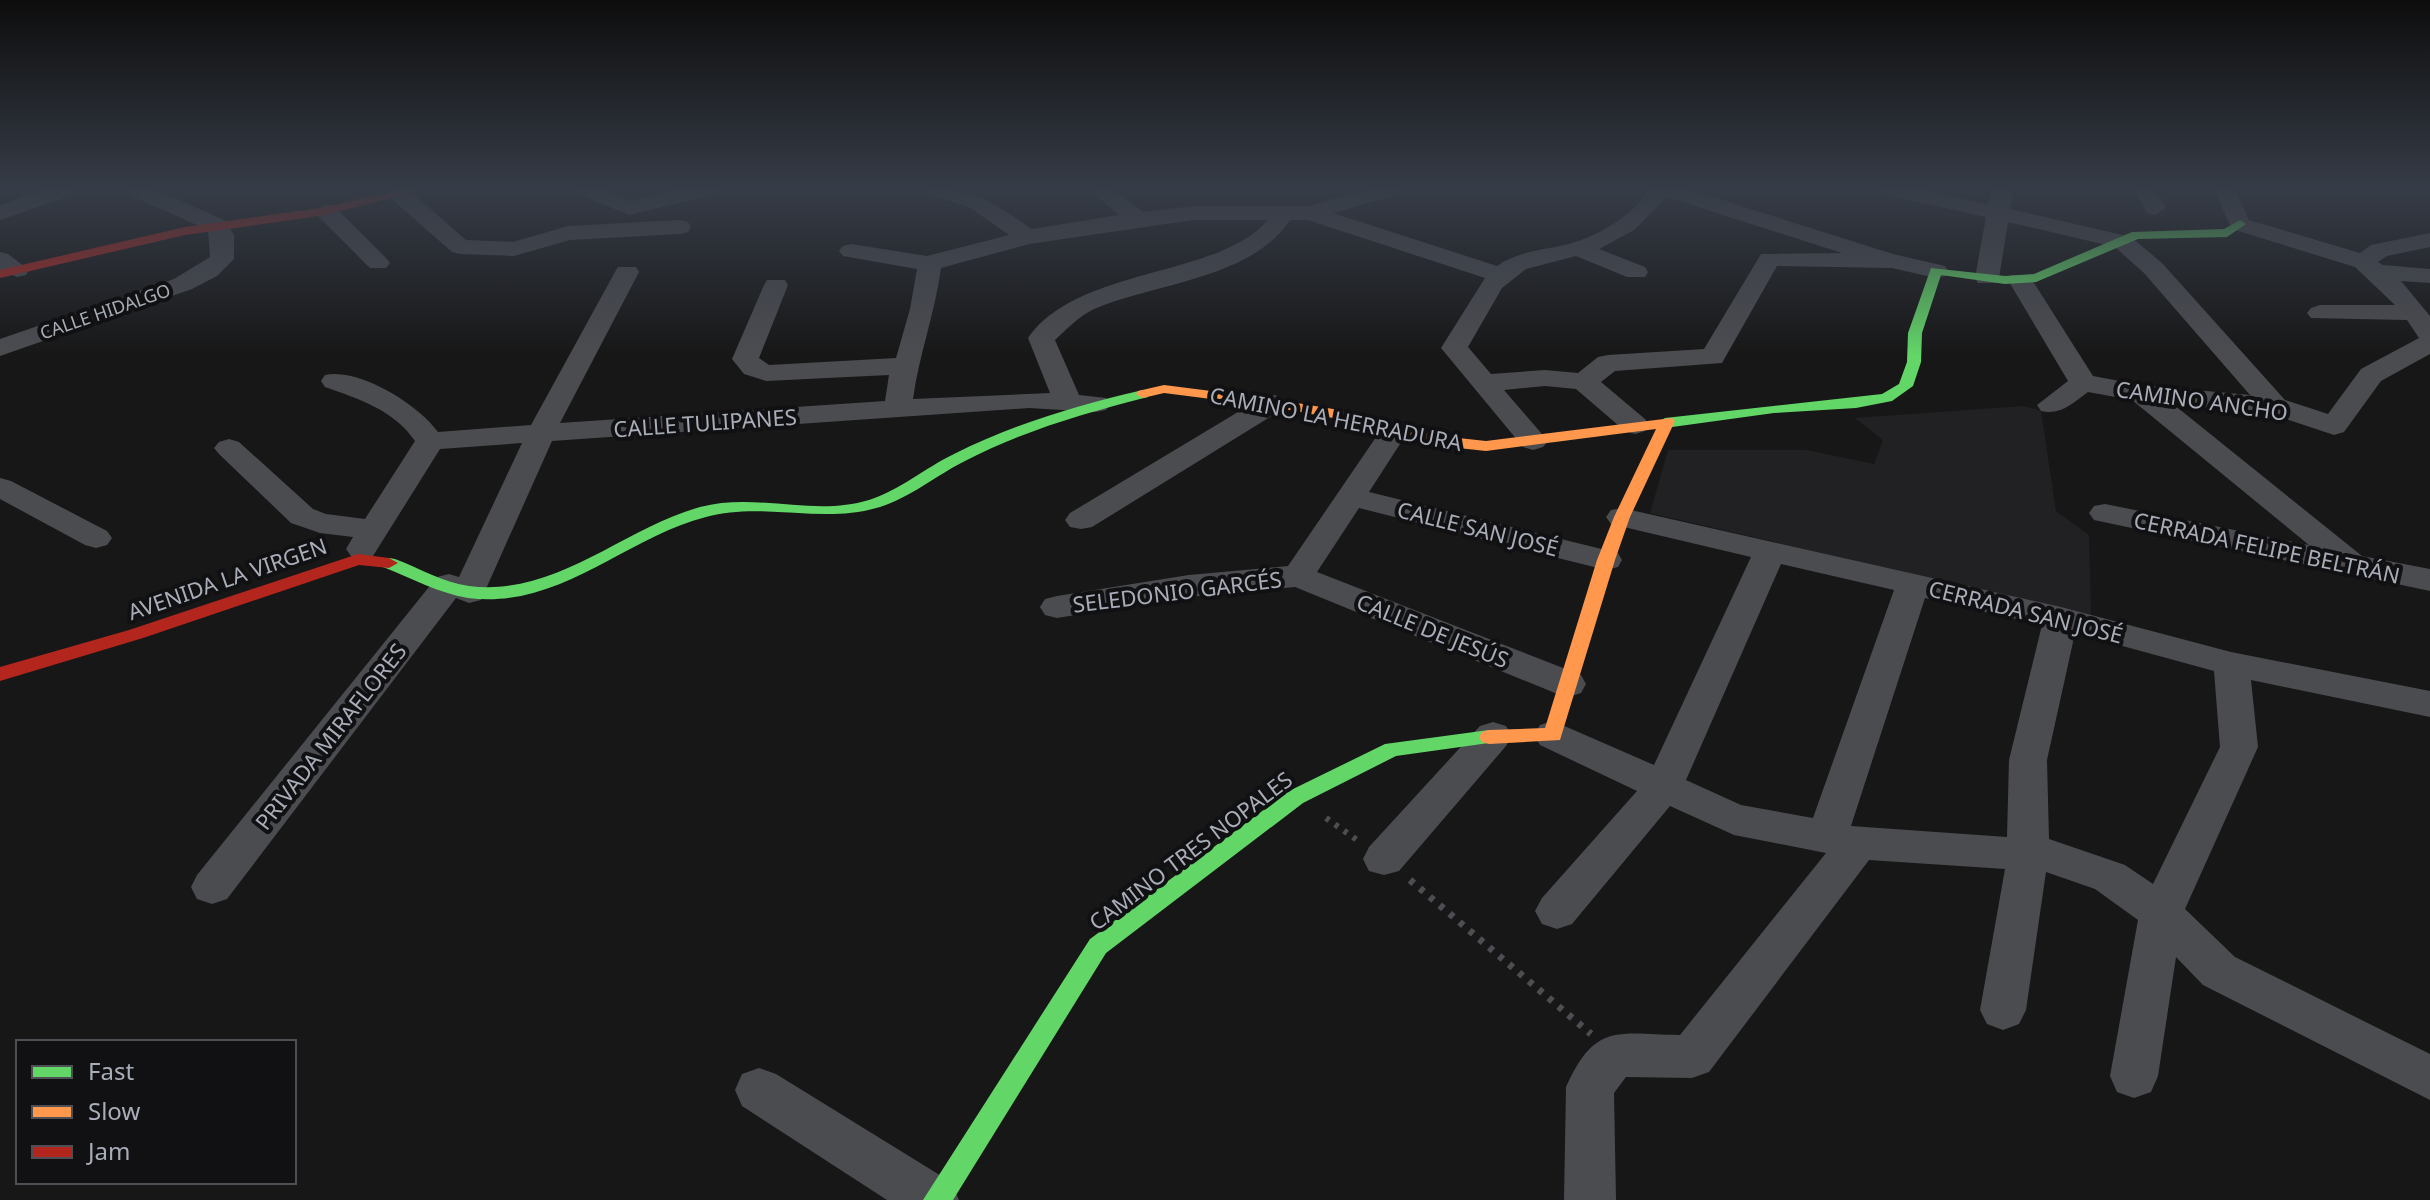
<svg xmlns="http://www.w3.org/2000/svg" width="2430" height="1200" font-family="'Noto Sans',sans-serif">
<rect width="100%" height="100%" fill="#171717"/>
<!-- built -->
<path fill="#212123" d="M2024 406 2041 411 2056 511 2089 535 2091 616 1650 513 1668 450H1807L1874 464 1883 440 1855 418Z"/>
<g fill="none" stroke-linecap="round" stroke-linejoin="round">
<!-- path-far1 -->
<path stroke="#4d4e52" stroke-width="6" stroke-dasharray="4 7" stroke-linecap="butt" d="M1326 818 1357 840"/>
<!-- path -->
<path stroke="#4d4e52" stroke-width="7" stroke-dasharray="5 8" stroke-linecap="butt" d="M1410 880 1591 1034"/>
<!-- street -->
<path fill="#4b4c50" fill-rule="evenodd" d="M48 188H81L78 193 0 220V205Z
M122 188H152L226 221 234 235V259L217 276 192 289 0 356V339L174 279 210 257 208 230 125 193Z
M573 188H603L631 201 683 188H723L720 193 629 215 576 193Z
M920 188C975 188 989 200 1032 229L1119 215 1087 188H1112L1143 212 1193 206H1309L1370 188H1406L1403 193 1333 213 1497 266C1518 251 1544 250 1569 244 1597 236 1636 215 1649 188H1684L1893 254 1945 266 1948 271 1945 276 1936 278 1892 268 1777 266 1722 363 1615 371 1601 382 1645 419 1649 425 1645 431 1635 434 1625 431 1576 389 1545 386 1504 390 1548 441 1543 447 1533 450 1523 447 1441 348 1485 278 1308 220H1290C1251 279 1155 283 1094 309 1079 316 1067 329 1055 340L1079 395 1106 398 1110 404 1106 410 1096 412 1029 408 552 441 481 600 469 603 456 598 227 899 212 904 197 899 191 887 197 875 437 577 449 574 459 577 522 443 440 449 373 556 362 559 351 556 346 549 353 537 320 533 291 523 219 454 214 448 219 442 229 439 239 442 313 509 326 514 365 519 415 441C394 410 359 399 325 387L321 381 325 375C359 367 419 405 438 432L531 425 615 272 618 267H636L639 272 560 423 885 401 889 375 766 381 744 374 732 359 764 285 767 280H785L788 285 759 358 769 365 896 358 910 309 917 269 843 256 839 251 843 246 851 244 927 256 1009 235 969 207 923 193ZM1667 197 1842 253 1761 254 1704 349 1608 355 1598 357 1578 373 1545 370 1491 374 1468 347 1502 288 1526 269 1576 256 1627 277H1645L1648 272 1645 267 1599 249 1634 230ZM1193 220H1267C1258 233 1242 241 1228 248 1168 276 1067 281 1028 338L1050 393 913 399C919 355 935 313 941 268L1029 244Z
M1875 188H1917L1988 205 1991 188H2013L2010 209 2131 237 2162 263 2285 400 2328 414 2361 369 2419 338 2407 320 2311 318 2307 313 2311 308 2320 305H2395L2355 267 2232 229 2213 188H2235L2249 220 2360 253 2371 245 2430 233V247L2387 256 2378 262 2383 265 2430 269V283L2401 281 2430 316V354L2381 381 2344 432 2334 435 2271 414 2173 404 2362 556 2430 569V591L2094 520 2089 513 2094 506 2105 504 2309 545 2132 400 2088 392C2073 403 2060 416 2041 411L2037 405 2068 381 2008 280 2011 275H2029L2093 376 2141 385 2250 395 2144 273 2115 247 2008 222 1999 278 1996 283H1978L1975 278 1986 217 1878 193Z
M2132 188H2154L2166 208 2155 215 2147 213Z
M402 189 410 191 466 240 513 242 568 226 680 220 688 222 691 227 688 232 680 234 570 240 514 256 460 254 452 252 394 201 391 196Z
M326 204 334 206 386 258 390 263 386 268H370L318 216 315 211Z
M0 252 8 254 29 270 26 275 17 277 0 270Z
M1273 395 1283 397 1287 403 1283 409 1092 527 1081 529 1070 527 1065 520 1070 513 1263 397Z
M1395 421 1405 424 1409 430 1369 492 1618 553 1622 560 1618 567 1606 570 1359 508 1317 572 1581 675 1586 684 1581 693 1568 697 1555 693 1295 587 1189 597 1057 618 1045 615 1040 607 1045 599 1057 596 1189 575 1288 566 1385 424Z
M0 478 11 481 107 531 112 538 107 545 96 548 85 545 0 499Z
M1622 508 2061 607 2231 652 2430 691V717L2251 680 2258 747 2185 909 2235 957 2430 1054V1100L2203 985 2176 957 2158 1076 2151 1092 2134 1098 2117 1092 2110 1076 2138 920 2095 889 2046 872 2026 1010 2019 1024 2003 1030 1987 1024 1980 1010 2005 869 1869 860 1709 1072 1692 1078 1626 1077 1614 1093 1616 1200H1564L1566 1087C1595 1022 1618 1034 1680 1035L1826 853 1734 835 1670 806 1572 924 1557 929 1542 924 1535 911 1542 898 1637 791 1540 745 1534 735 1540 725 1553 721 1654 765 1751 557 1611 524 1606 517 1611 510ZM1781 564 1894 590 1813 818 1741 805 1686 780ZM1925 598 2042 625 2009 760 2007 837 1851 826ZM2075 633 2214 671 2220 747 2153 884 2125 865 2049 839 2047 760Z
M1493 722 1506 726 1512 736 1506 746 1399 871 1384 875 1369 871 1363 859 1369 847 1480 726Z
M759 1068 776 1074 951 1182 959 1200H887L742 1106 735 1090 742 1074Z"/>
<!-- fast -->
<path fill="#63d668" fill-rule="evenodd" d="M2240 220 2246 224 2227 237 2138 239 2036 282 2005 284 1941 275 1922 333 1921 362 1913 386 1892 401 1856 408 1774 413 1665 428 1657 423 1665 418 1882 394 1899 384 1907 362 1908 333 1931 268 2005 276 2034 274 2132 232 2224 229Z
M1143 390 1148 391V397C1085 413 1023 431 965 461 937 475 911 497 880 507 822 525 763 501 706 517 624 538 559 610 468 598 438 593 411 578 383 567L380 563 389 558 395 559C419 568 444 583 469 586 555 597 622 529 700 507 756 492 814 517 869 500 900 490 925 468 954 454 1014 424 1078 405 1143 390Z
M1489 730 1496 732 1499 737 1496 742 1396 756 1303 803 1106 953 953 1200H923L1090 939 1289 791 1385 744Z"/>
<!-- slow -->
<path fill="#ff974d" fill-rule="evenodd" d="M1164 385 1273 399 1333 409 1440 436 1486 441 1672 418 1675 421 1630 517 1615 560 1560 740 1489 744 1482 742 1479 737 1482 732 1489 730 1545 728 1597 560 1614 517 1656 429 1486 451 1440 446 1333 418 1273 407 1164 393 1143 398 1136 394 1138 391Z"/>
<!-- jam -->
<path fill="#b3261e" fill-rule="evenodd" d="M408 188H429L326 215 185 235 0 278V270L185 227 326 207Z
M358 554 389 558 398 563 389 568 359 565 143 638 0 681V667L129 630Z"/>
</g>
<!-- sky -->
<linearGradient id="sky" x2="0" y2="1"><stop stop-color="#0d0d0d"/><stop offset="0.53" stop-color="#363c47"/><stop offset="1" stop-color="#363c47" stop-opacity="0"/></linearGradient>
<rect width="2430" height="356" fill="url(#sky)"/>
<g text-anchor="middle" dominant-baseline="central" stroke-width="8" stroke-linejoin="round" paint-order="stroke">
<!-- far-street labels -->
<g font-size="18" fill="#a8adb8" stroke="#111113">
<text transform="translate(105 311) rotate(-19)">CALLE HIDALGO</text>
</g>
<!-- street labels -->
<g font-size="22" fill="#a8adb8" stroke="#111113">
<text transform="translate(2202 400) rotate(8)">CAMINO ANCHO</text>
<text transform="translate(1336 418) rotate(11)">CAMINO LA HERRADURA</text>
<text transform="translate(705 422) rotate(-4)">CALLE TULIPANES</text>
<text transform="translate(1478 528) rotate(14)">CALLE SAN JOSÉ</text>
<text transform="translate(2267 547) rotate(12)">CERRADA FELIPE BELTRÁN</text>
<text transform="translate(227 578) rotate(-19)">AVENIDA LA VIRGEN</text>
<text transform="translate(1177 591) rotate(-7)">SELEDONIO GARCÉS</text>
<text transform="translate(2026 611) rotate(14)">CERRADA SAN JOSÉ</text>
<text transform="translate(1433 630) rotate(22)">CALLE DE JESÚS</text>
<text transform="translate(330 736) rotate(-52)">PRIVADA MIRAFLORES</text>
<text transform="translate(1190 850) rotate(-37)">CAMINO TRES NOPALES</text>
</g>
</g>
<!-- legend -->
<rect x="16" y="1040" width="280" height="144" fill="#111113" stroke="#4d4f55" stroke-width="2"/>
<rect x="32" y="1066" width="40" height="12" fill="#63d668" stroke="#4d4f55" stroke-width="2"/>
<text x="88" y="1080" font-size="24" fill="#a8adb8">Fast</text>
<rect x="32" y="1106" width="40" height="12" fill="#ff974d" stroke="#4d4f55" stroke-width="2"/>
<text x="88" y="1120" font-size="24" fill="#a8adb8">Slow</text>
<rect x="32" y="1146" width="40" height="12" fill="#b3261e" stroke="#4d4f55" stroke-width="2"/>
<text x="88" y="1160" font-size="24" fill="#a8adb8">Jam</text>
</svg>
